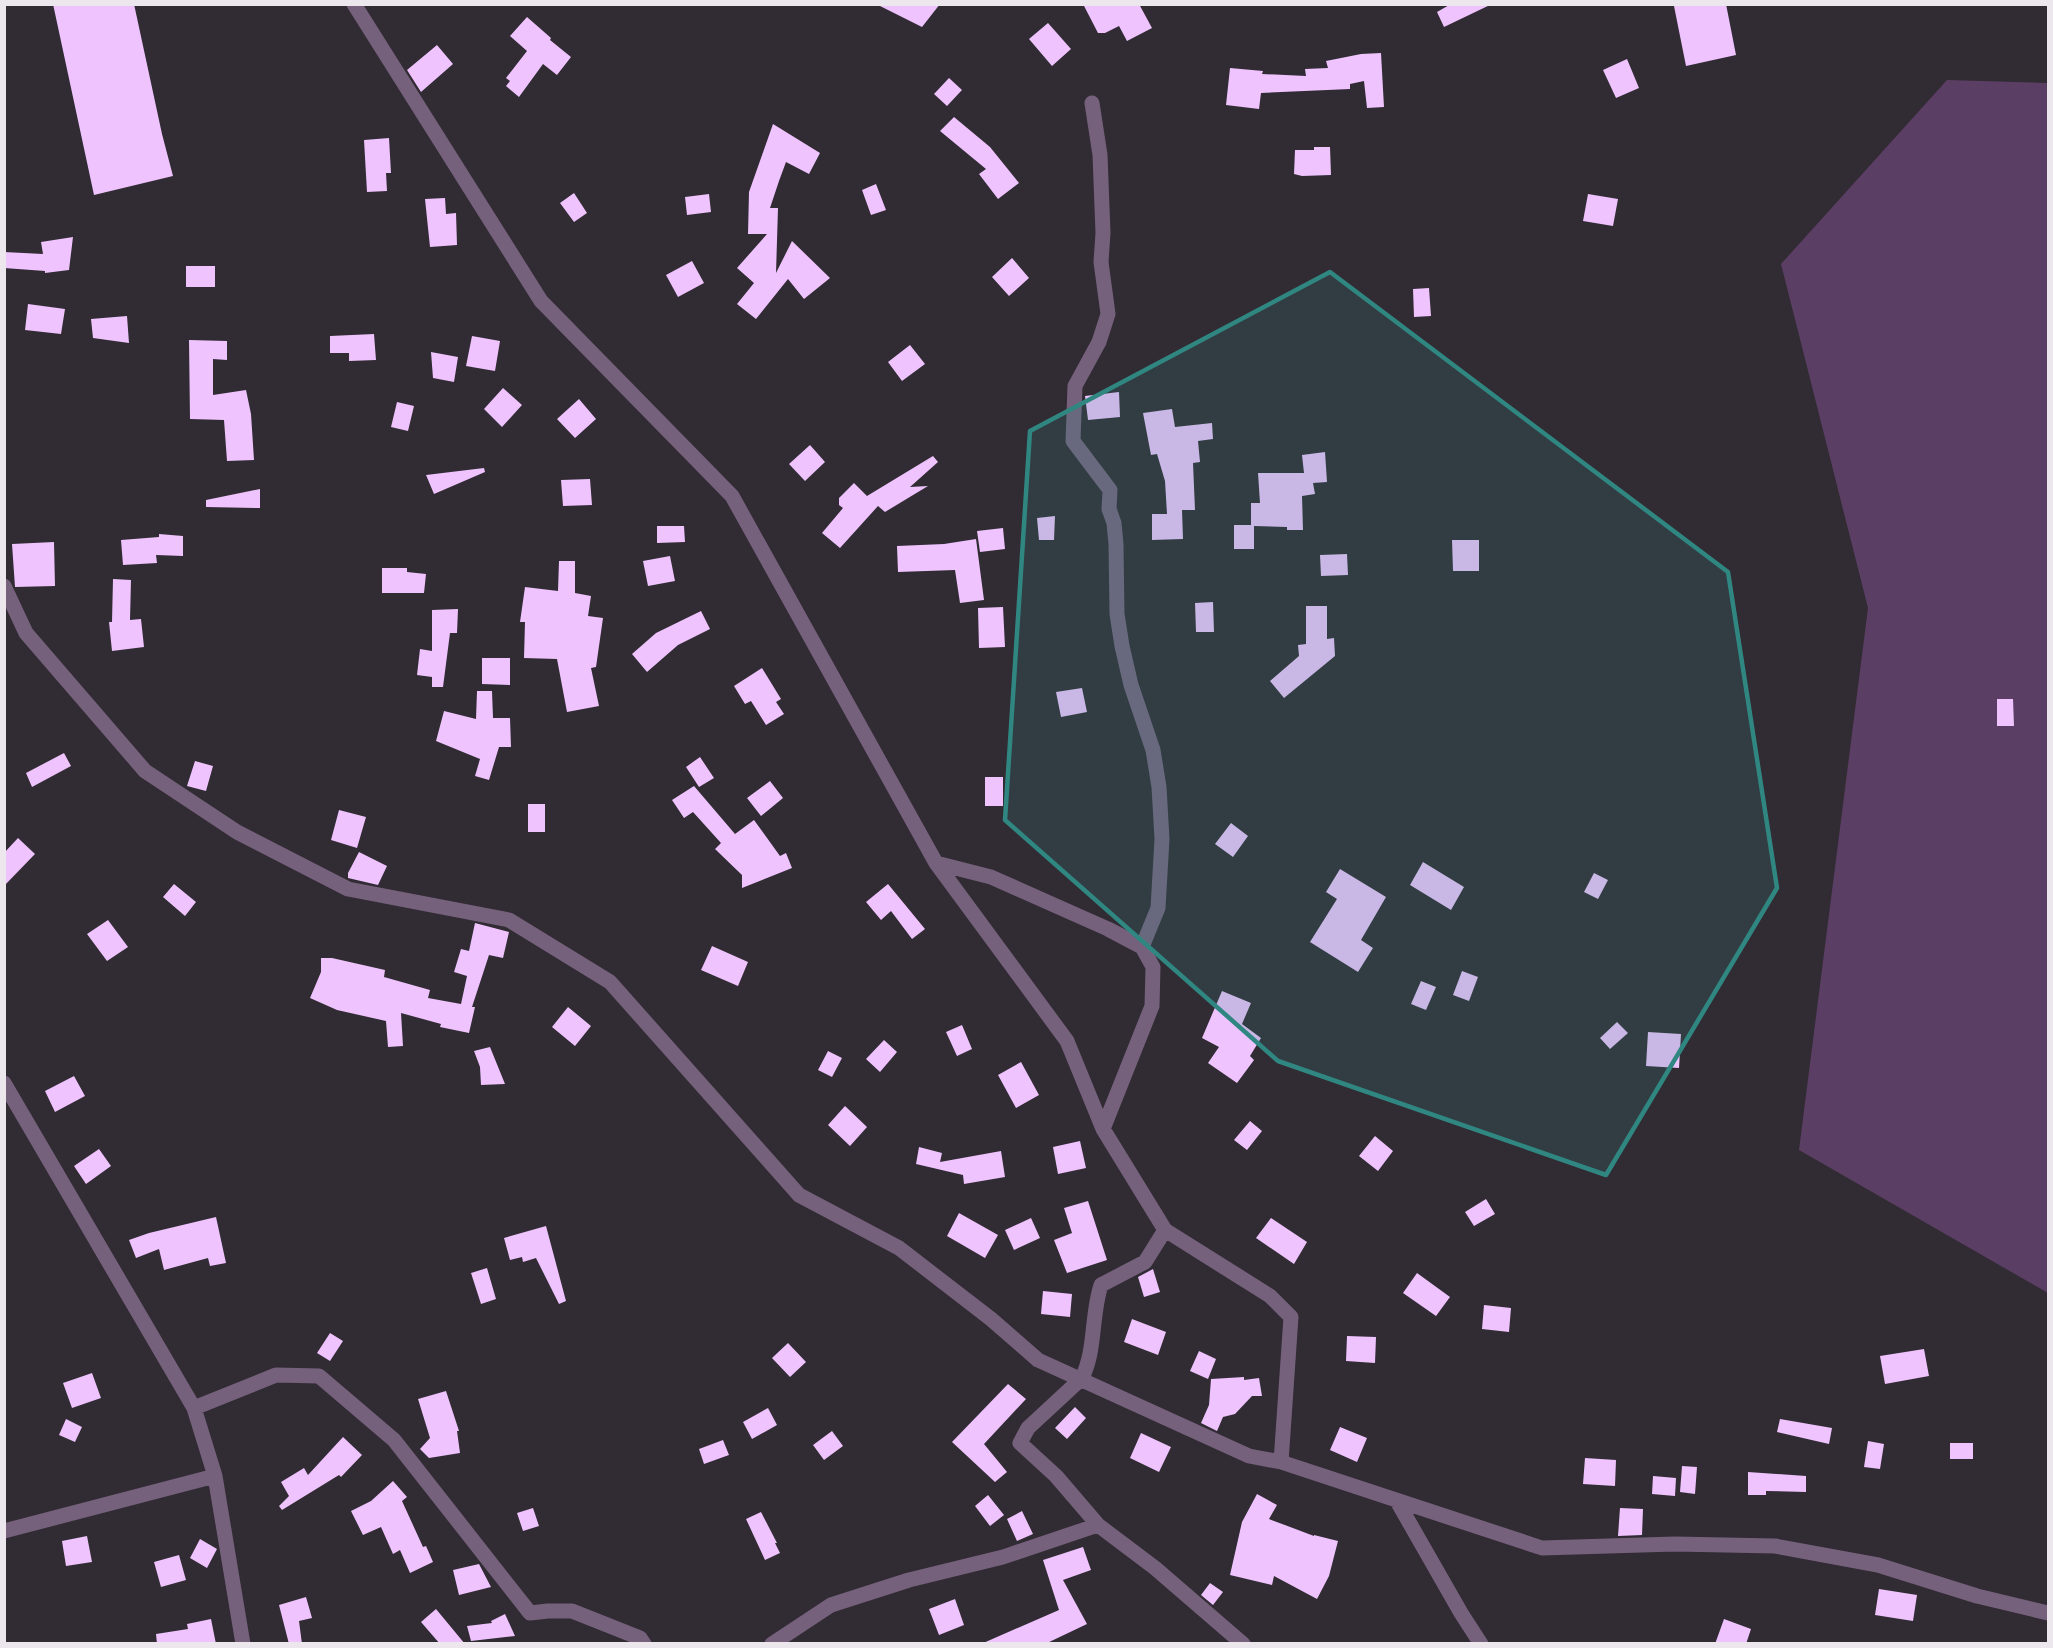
<svg xmlns="http://www.w3.org/2000/svg" width="2053" height="1648" font-family="Overpass,sans-serif">
<rect width="100%" height="100%" fill="#312b33"/>
<!-- green -->
<path fill="#5b3e64" d="M1947 80 2048 83V1293L1799 1150 1868 608 1781 264Z"/>
<!-- building -->
<path fill="#efc4fe" d="M53 4H134L162 134 173 176 94 195Z
M876 4H940L922 27Z
M1083 4H1139L1152 28 1127 41 1119 26 1105 33H1098Z
M1451 4H1492L1444 27 1437 12Z
M1683 4H1726L1736 55 1686 66 1674 6Z
M527 17 551 38 550 40 571 57 557 75 543 64 519 97 506 86 510 81 506 78 527 51 510 36Z
M1048 23 1071 49 1052 66 1029 39Z
M437 45 453 64 421 92 407 70Z
M1381 53 1384 107 1367 108 1364 81 1350 84V89L1261 93 1259 109 1226 105 1230 68 1263 71 1262 74 1306 76 1305 69 1328 68 1326 61 1361 54Z
M1627 59 1639 88 1616 98 1603 70Z
M949 78 962 90 947 106 934 94Z
M954 117 990 147 1019 183 998 199 979 174 986 169 940 131Z
M773 124 820 153 809 174 786 162 779 181 770 208H778L776 273 792 241 830 278 804 299 788 279 756 319 737 304 754 283 737 268 767 234H748L749 192Z
M389 138 391 173H386L387 191 367 192 364 140Z
M1314 147H1330L1331 175 1302 176 1294 174 1295 150H1314Z
M876 184 886 210 871 215 862 190Z
M574 193 587 213 574 222 560 203Z
M709 194 711 212 687 215 685 197Z
M1588 194 1618 199 1613 226 1583 221Z
M445 198 446 214 456 213 457 245 430 247 425 199Z
M73 237 69 270 45 273V271L4 268V252L43 254 41 242Z
M1012 258 1029 278 1009 296 992 277Z
M692 261 704 283 678 297 666 275Z
M186 266H215V287H186Z
M1429 288 1431 316 1414 317 1413 289Z
M28 304 65 309 61 334 25 330Z
M127 316 129 343 93 338 91 319Z
M374 334 376 360 349 361V353H330V336Z
M472 336 500 341 495 371 466 366Z
M189 340 227 341V360L213 359V395L246 390 251 414 254 460 227 461 224 420 190 419Z
M910 345 925 364 902 381 888 362Z
M431 352 458 357 454 382 433 378Z
M503 388 522 405 502 427 484 409Z
M1119 392 1120 417 1088 420 1085 396Z
M579 399 596 419 575 438 557 419Z
M397 402 414 406 408 431 391 427Z
M1172 409 1175 427 1212 423 1213 439 1198 441 1200 462 1193 463 1195 510H1182L1183 539 1152 540V514H1167L1165 481 1157 454 1151 455 1143 413Z
M810 445 825 462 805 481 789 464Z
M1325 452 1327 482 1313 483 1315 494 1302 496 1303 530H1287V527L1254 526V549H1234V525H1251V503H1260L1258 473H1304L1302 455Z
M933 456 938 462 910 487 928 486 885 512 878 506 840 548 822 533 843 508 839 505V498L854 483 867 496Z
M484 468 485 472 434 494 426 475Z
M590 479 592 505 563 506 561 480Z
M260 489V508L206 507V500Z
M1055 516 1054 540H1039L1037 518Z
M657 526H684L685 542 657 543Z
M1003 528 1005 549 980 552 977 531Z
M159 534 183 536V556L156 555 157 563 123 565 121 540 159 537Z
M976 539 984 600 960 603 955 570 898 572 897 546 944 544Z
M1452 540H1479V571H1453Z
M54 542 55 586 15 587 12 544Z
M1347 554 1348 575 1321 576 1320 555Z
M670 556 675 581 648 586 643 561Z
M559 561H575V593L591 596 588 616 603 618 596 667 591 668 599 706 567 712 557 659 524 658 525 622H520L525 587 558 591Z
M382 568H407V572L426 574 424 593H382Z
M113 579 131 580 130 620 141 619 144 647 112 651 109 622H112Z
M1213 602 1214 632H1196L1195 603Z
M1306 606H1327V639L1334 638 1335 656 1284 698 1270 681 1299 656 1298 645 1306 644Z
M1003 607 1005 647 979 648 978 608Z
M458 609 457 633H450L443 687H432V677L417 675 420 649 432 651V610Z
M701 611 710 629 678 645 647 672 632 654 656 633Z
M482 658H510V685L482 684Z
M762 668 781 699 776 702 784 714 766 725 751 701 745 704 734 686Z
M1082 688 1087 712 1061 717 1056 692Z
M477 691H492L493 718H510L511 747H499L489 780 475 776 480 759 436 741 444 711 476 719Z
M1997 699H2013L2014 726H1997Z
M64 753 71 766 32 787 26 773Z
M700 757 714 778 699 787 686 767Z
M195 761 213 766 206 791 187 786Z
M985 777H1003V806H985Z
M770 781 783 798 761 816 747 798Z
M694 786 735 834 754 820 780 856 786 853 792 868 742 888V875L715 849 721 843 693 812 684 818 672 800Z
M528 804H545V832H528Z
M339 810 366 817 357 848 331 840Z
M1231 823 1248 836 1233 857 1215 844Z
M18 838 35 854 4 886V853Z
M359 852 387 866 378 885 348 878V873Z
M1423 862 1464 887 1451 910 1410 885Z
M1340 869 1386 897 1361 940 1373 948 1358 972 1310 942 1337 899 1326 892Z
M1594 873 1608 880 1598 899 1584 892Z
M174 884 196 902 185 916 163 897Z
M888 884 925 929 912 939 891 911 881 920 866 902Z
M108 920 128 947 107 961 87 934Z
M475 923 509 932 503 958 489 955 472 1007H475L469 1033 440 1027 441 1024 401 1013 403 1046 388 1047 386 1021 337 1010 310 998 321 972V958H332L385 970 384 977 430 990 428 998 461 1004 467 976 454 972 461 949 469 951Z
M712 946 748 962 738 986 701 970Z
M1462 971 1478 977 1469 1001 1453 995Z
M1421 981 1436 987 1426 1010 1411 1004Z
M1222 991 1251 1003 1242 1024 1261 1038 1250 1056 1254 1060 1237 1083 1208 1063 1219 1047 1202 1038Z
M568 1007 591 1026 575 1046 552 1027Z
M1617 1022 1628 1033 1610 1049 1600 1038Z
M962 1025 972 1049 957 1056 946 1032Z
M1648 1032 1681 1034 1679 1068 1646 1066Z
M884 1040 897 1052 880 1072 866 1059Z
M490 1047 505 1084 481 1085 480 1067 474 1051Z
M828 1051 842 1058 832 1077 818 1070Z
M1021 1062 1039 1095 1016 1108 998 1075Z
M74 1076 85 1096 55 1112 45 1091Z
M845 1106 867 1127 850 1146 828 1125Z
M1250 1121 1262 1131 1247 1150 1234 1140Z
M1375 1136 1393 1151 1378 1171 1359 1156Z
M1080 1141 1086 1168 1058 1174 1053 1147Z
M919 1147 942 1153 940 1162 1001 1151 1005 1177 964 1184 963 1175 916 1164Z
M99 1149 111 1166 86 1184 74 1166Z
M1486 1199 1495 1214 1474 1226 1465 1212Z
M1088 1201 1107 1260 1067 1273 1054 1240 1072 1233 1064 1208Z
M959 1213 998 1235 985 1258 947 1236Z
M216 1217 226 1263 210 1266 208 1258 164 1270 159 1249 136 1258 129 1240 149 1233Z
M1031 1218 1040 1238 1014 1250 1005 1230Z
M1271 1218 1307 1242 1294 1264 1256 1238Z
M546 1226 566 1301 559 1304 536 1258 523 1262 522 1257 510 1260 504 1238Z
M487 1268 496 1299 481 1304 471 1273Z
M1153 1269 1160 1292 1144 1297 1138 1277Z
M1417 1273 1450 1297 1436 1316 1403 1293Z
M1043 1291 1072 1294 1070 1317 1041 1314Z
M1484 1305 1511 1308 1509 1332 1482 1329Z
M1132 1319 1166 1332 1158 1355 1124 1342Z
M330 1333 343 1341 330 1361 317 1353Z
M1347 1336 1376 1337 1375 1363 1346 1361Z
M788 1343 806 1362 790 1377 772 1358Z
M1924 1349 1929 1376 1885 1384 1880 1356Z
M1199 1351 1216 1359 1208 1379 1190 1371Z
M92 1373 101 1398 72 1408 63 1383Z
M1244 1377V1380L1259 1378 1262 1396H1252L1235 1414 1223 1417 1217 1431 1201 1423 1209 1405 1211 1379Z
M1008 1384 1026 1399 984 1444 1007 1472 995 1482 952 1442Z
M446 1391 459 1431H457L460 1453 429 1458 420 1449 430 1438 418 1399Z
M1075 1407 1086 1418 1067 1439 1055 1428Z
M768 1408 777 1425 752 1439 743 1422Z
M66 1419 82 1427 75 1442 59 1435Z
M1780 1419 1832 1428 1829 1444 1777 1432Z
M1340 1427 1367 1438 1357 1462 1330 1450Z
M832 1431 843 1446 824 1460 813 1445Z
M1141 1433 1171 1447 1159 1472 1130 1458Z
M343 1437 362 1455 341 1477 339 1475 282 1510 279 1506 289 1496 281 1482 304 1468 308 1475Z
M723 1440 729 1455 704 1464 699 1449Z
M1868 1441 1884 1444 1880 1469 1864 1467Z
M1950 1443H1973V1459H1950Z
M1585 1458 1616 1460 1615 1486 1583 1484Z
M1682 1466 1697 1467 1695 1494 1680 1492Z
M1748 1472 1806 1476V1492L1766 1491V1495H1748Z
M1653 1476 1676 1478 1675 1496 1652 1494Z
M393 1481 407 1497 402 1501 423 1547 426 1546 433 1562 410 1573 400 1550 393 1554 381 1527 363 1535 351 1511 371 1501Z
M1257 1494 1277 1505 1269 1519 1314 1536V1535L1338 1541 1329 1576 1317 1599 1274 1576 1272 1585 1230 1575 1242 1522Z
M988 1495 1004 1515 990 1526 975 1506Z
M533 1508 539 1526 523 1531 517 1513Z
M1620 1508 1643 1509 1642 1535 1618 1536Z
M1022 1511 1033 1534 1017 1541 1007 1519Z
M761 1512 777 1543H775L780 1553 765 1560 746 1519Z
M87 1536 92 1562 66 1566 62 1541Z
M200 1539 217 1549 207 1568 190 1558Z
M1083 1547 1091 1570 1063 1580 1087 1624 1045 1644H981L1059 1610 1043 1560Z
M179 1555 186 1580 161 1587 154 1562Z
M479 1564 491 1587 459 1595 453 1570Z
M1210 1583 1223 1592 1213 1605 1201 1595Z
M1879 1589 1917 1595 1913 1621 1875 1615Z
M306 1597 312 1618 299 1621 302 1644H289L279 1605Z
M955 1599 964 1625 939 1635 929 1609Z
M436 1609 465 1644H440L421 1622Z
M505 1614 515 1636 471 1641 467 1626 492 1623 491 1621Z
M211 1619 216 1644H157L156 1634 188 1629 187 1624Z
M1724 1619 1751 1629 1746 1644H1715Z"/>
<g fill="none" stroke-linecap="round" stroke-linejoin="round">
<!-- street -->
<path stroke="#76617d" stroke-width="15" d="M354 4 541 301 732 496 936 863 1067 1041 1103 1129 1165 1230 1270 1296 1291 1317 1281 1462 1542 1548 1675 1544 1775 1546 1878 1565 1977 1596 2048 1613
M1092 103 1100 155 1103 233 1101 262 1108 314 1099 342 1075 386 1073 441 1110 490 1109 509 1114 523 1116 544 1117 614 1122 646 1131 685 1153 750 1159 787 1162 839 1158 908 1142 947
M4 586 26 633 145 771 237 832 348 889 509 920 610 982 799 1195 899 1248 991 1319 1038 1360 1249 1456 1281 1462
M936 863 991 877 1108 929 1142 947 1153 967 1152 1006 1103 1129
M4 1083 194 1408 215 1476
M1165 1230 1145 1262 1101 1285C1091 1315 1096 1350 1082 1378L1028 1428 1020 1443 1056 1476 1098 1525 1155 1568 1243 1644
M194 1408 276 1375 319 1376 394 1440 530 1613 548 1611H572L640 1638 644 1644
M1397 1501 1461 1613 1481 1644
M4 1531 215 1476 243 1644
M772 1644 831 1605 909 1580 1003 1557 1098 1525"/>
</g>
<!-- marked area -->
<path fill="#308781" fill-opacity="0.2" stroke="#308781" stroke-width="4.5" stroke-linejoin="round" d="M1330 272 1728 572 1777 888 1606 1175 1278 1061 1005 820 1030 431Z"/>
<!-- border -->
<rect width="2053" height="1648" fill="none" stroke="#ebe7ed" stroke-width="12"/>
</svg>
